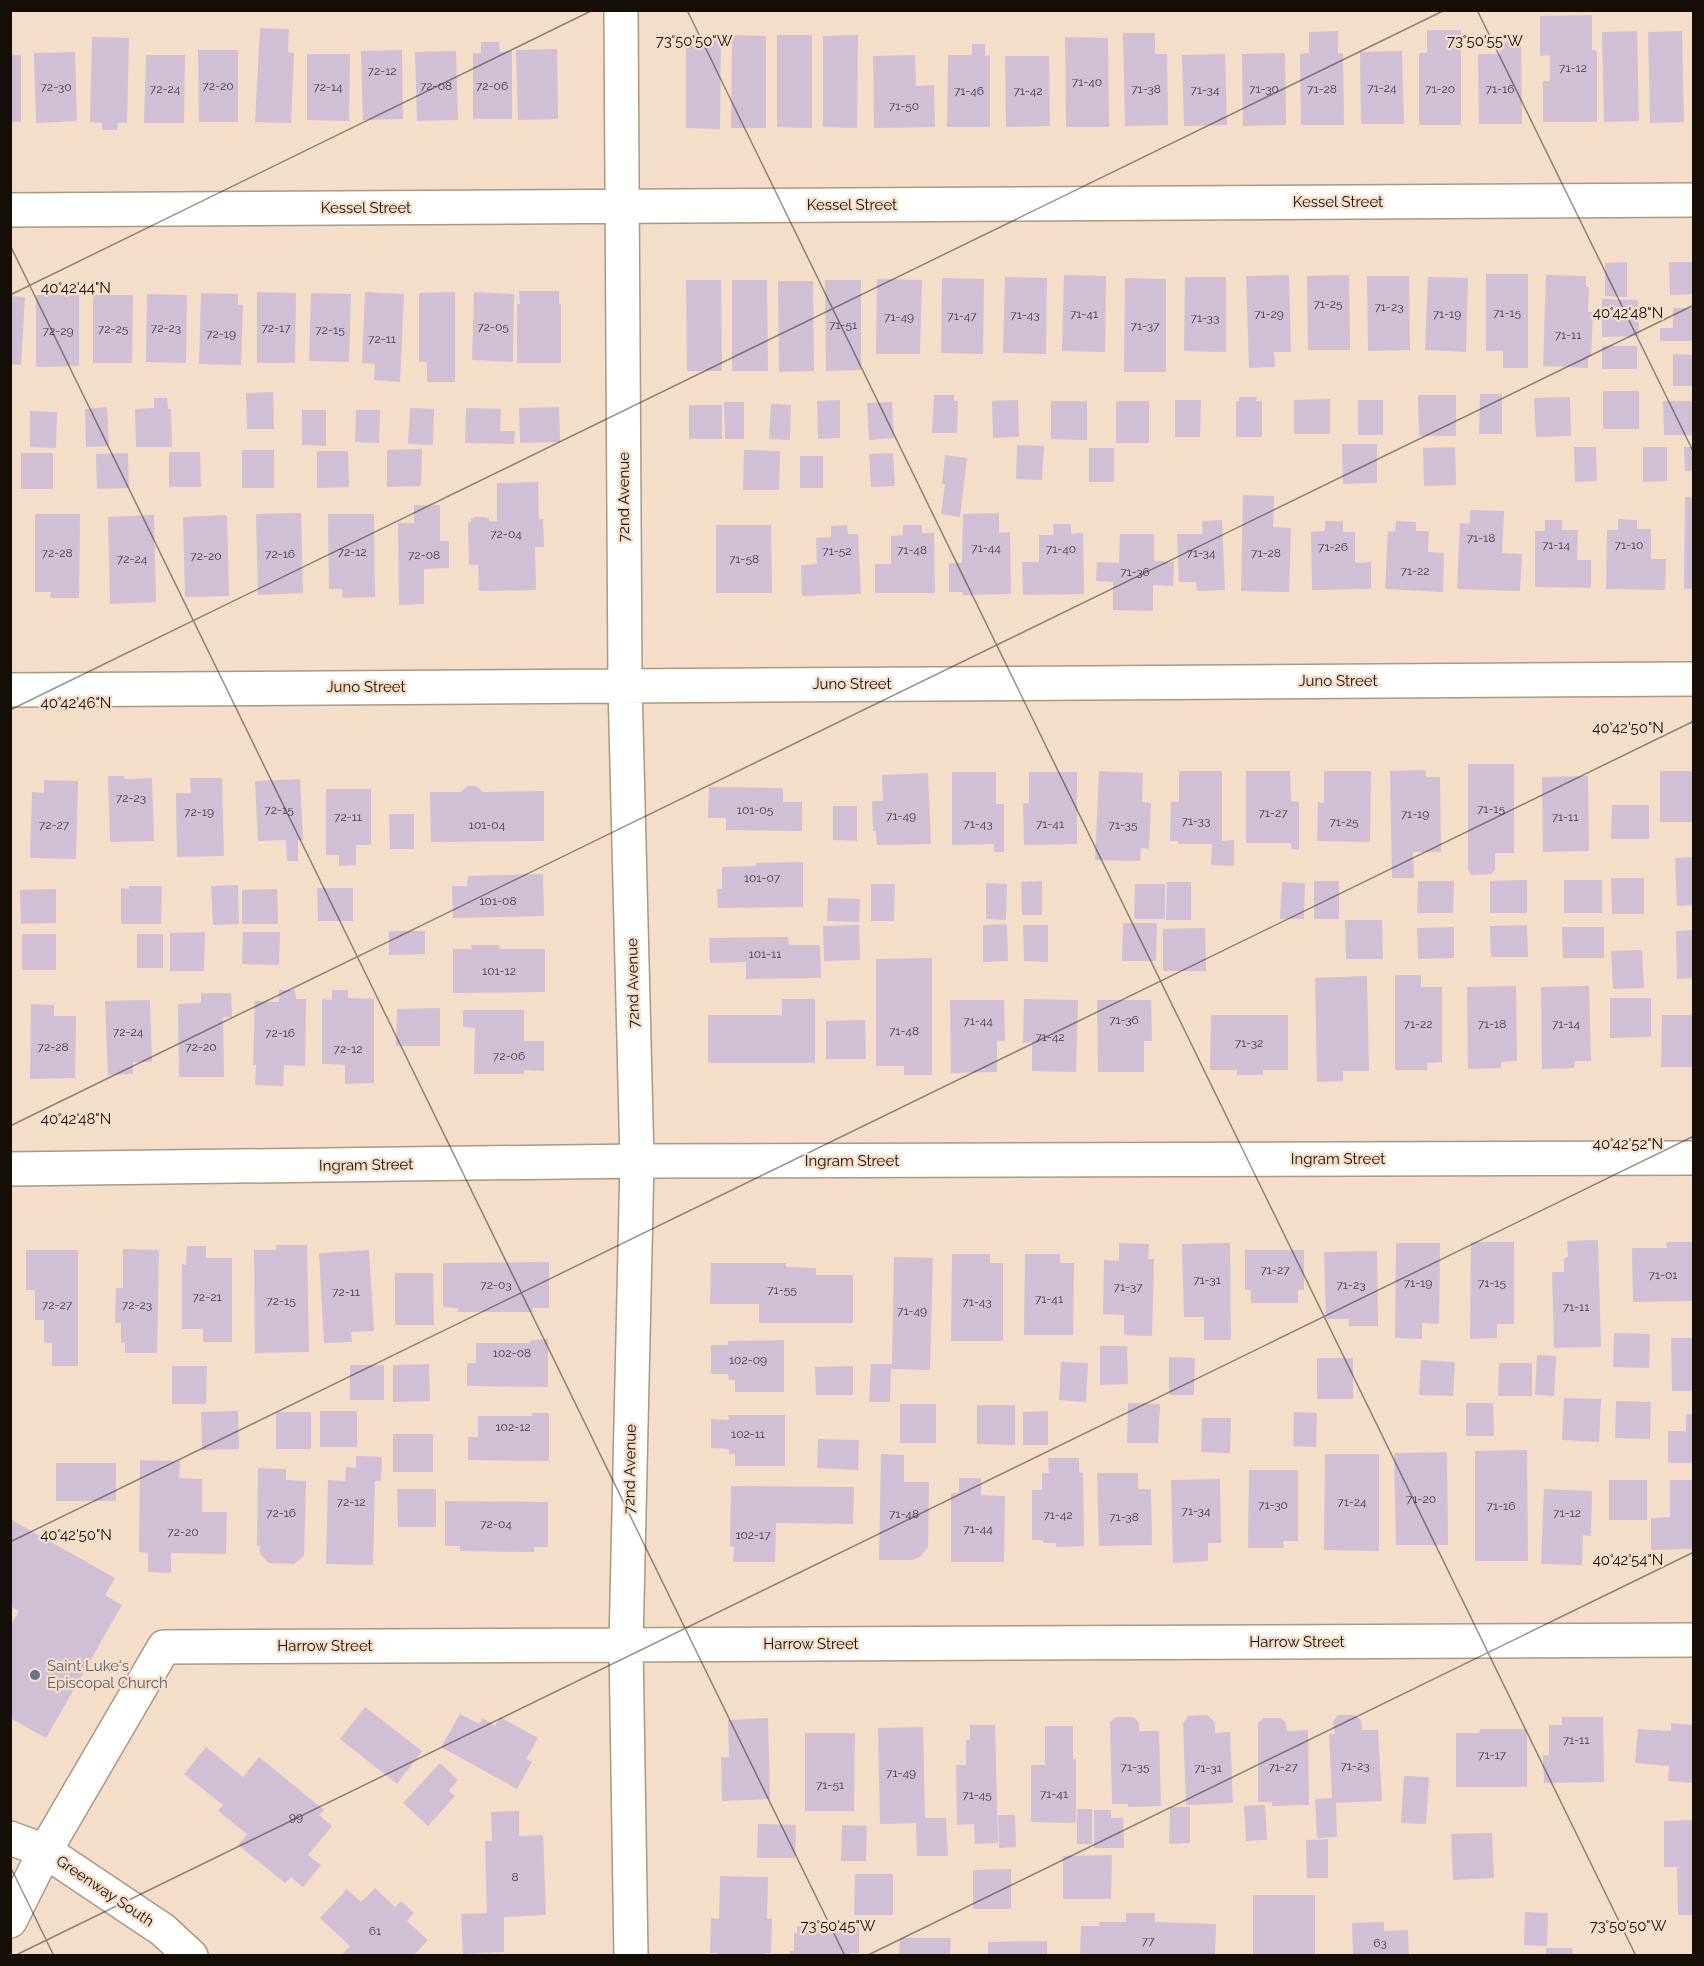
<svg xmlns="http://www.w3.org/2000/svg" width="1704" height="1966" font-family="Raleway,sans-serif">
<rect width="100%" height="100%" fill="#f5dec9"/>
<!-- building -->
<path fill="#d1bfd6" d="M1592 15V50L1597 51V122H1543V81H1550V55L1540 56V16Z
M260 28 289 29 288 52 294 53 291 123 255 122Z
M1427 30H1461V125H1419V53H1427Z
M1338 31V53H1343L1344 125H1301L1300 54 1309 53V32Z
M1637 31 1639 121 1604 122 1602 32Z
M1682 31 1684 122 1650 123 1648 32Z
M1123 33H1155V54H1167L1168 125 1125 126Z
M732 35 766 36V128H731Z
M777 35H812V128L777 127Z
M858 35 857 128 823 127V36Z
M686 36 721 37 720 129 686 128Z
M92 37 129 38 127 123H118L117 130H102V123L90 122Z
M1065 37 1108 38 1109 127H1066Z
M1521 41 1522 124H1479L1478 54H1500V42Z
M481 42H499L500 52 512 51V119H473V53H481Z
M972 44H985V56L990 55V127H947L948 55H972Z
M557 49 558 119 518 120 516 50Z
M198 50H238V122H199Z
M402 50 403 119 363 120 361 51Z
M456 51 458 120 417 121 415 52Z
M1402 51 1404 124H1361L1360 52Z
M75 52 77 121 36 123 34 53Z
M1285 53 1286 125 1243 126 1242 54Z
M307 54H350L349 121 307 120Z
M1225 54 1227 125 1184 126 1182 55Z
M10 55H21V122H10Z
M146 55H185L184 123H144Z
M915 55 916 86 934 85 935 127 874 128 873 56Z
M1005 56H1049L1050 126 1006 127Z
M1627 262V297L1605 296V263Z
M1669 262H1694V294L1670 295Z
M1486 274H1528V368H1503V351H1486Z
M1064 275 1106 276 1105 352 1062 351Z
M1289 275 1291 352H1274L1275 367 1249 368 1246 276Z
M1349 275 1350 350H1308L1307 276Z
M1546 275 1586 276V287H1589L1588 312H1593L1591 357H1588V368L1543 366Z
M1367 276H1409L1410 350 1368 351Z
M1005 277 1047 278 1046 354 1003 353Z
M1185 277H1226V352L1184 351Z
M1428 277 1468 278 1466 352 1425 350Z
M942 278 984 279 983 354 941 353Z
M1125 278 1166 279V372H1124Z
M877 279 922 280 920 354H876Z
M686 280H721L722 371H687Z
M732 280H767L768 371H732Z
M825 280H861V370L826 371Z
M778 281H813L814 371 779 372Z
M519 291H559V304H561V363H517V304H520Z
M257 292 296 293 295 363H257Z
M365 292 404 294 400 382 374 380 375 364 362 363Z
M455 292V382H427V362H419V293Z
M474 292 514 294 513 362 472 360Z
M201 293 238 294V305H243L241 365 199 364Z
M311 293 351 294 349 362 309 361Z
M147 294 187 295 186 363 146 362Z
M36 295H79V366L36 367Z
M93 295H133L132 363H93Z
M10 296 25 297 21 365 10 364Z
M1602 299 1638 300 1639 336 1602 337Z
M1673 308H1694V341H1660V328H1673Z
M1602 346H1637V369H1602Z
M1673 354 1694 355V386H1673Z
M1603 391H1639V429H1603Z
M273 392 274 429H247L246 393Z
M1480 394H1502V434H1479Z
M934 395H954V401H958L957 433H932Z
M1418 395H1456V436H1419Z
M1239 397H1257L1256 401H1262V437H1236V402L1239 401Z
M1570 397 1571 436 1536 437 1534 398Z
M154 398H167L168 409H171L172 447H136L135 409 154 408Z
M1330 399V434H1294V400Z
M840 400V438L818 439 817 401Z
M1018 400 1019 437 993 438 992 401Z
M1175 400H1201L1200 437H1175Z
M1358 400H1383V435H1358Z
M1051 401H1087V440L1051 439Z
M1116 401H1149V443H1116Z
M1663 401H1694V435H1664Z
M724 402H744V439H725Z
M892 402 894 438 869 440 867 403Z
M771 404 791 405 790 440 769 439Z
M689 405H722V439H689Z
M107 407 109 446 86 447 85 409Z
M559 407 560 442 520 443 519 408Z
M410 408 434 409 433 445 408 444Z
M466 408 501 409 500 431H515L514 444 465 443Z
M302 410H326V446L302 445Z
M356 410H380L379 443 355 442Z
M30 411 57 412 56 448 30 447Z
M1342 444H1377V483L1343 484Z
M1017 445 1044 446 1042 480 1016 479Z
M1455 447 1456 485 1424 486 1423 448Z
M1574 447H1596L1597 481 1575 482Z
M1643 447H1667V481L1643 482Z
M1684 447H1694V471H1685Z
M1089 448H1114V482H1089Z
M422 449 421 486 387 487V450Z
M242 450H274V488H242Z
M744 450 780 451 779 490H743Z
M317 451H348L349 487 317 488Z
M169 452H200L201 487H169Z
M21 453H53V489H21Z
M128 453 129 488 97 489 96 454Z
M893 453 895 486 871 487 869 454Z
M945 455 967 458 960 517 941 514 945 484H942Z
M800 456H823V488H800Z
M538 482 539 519H543L544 547H535L536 590 479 591 478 565H469L468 522H471V519L474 517H485L489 518V521H497V483Z
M1243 495 1274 496 1273 527 1291 528 1289 592 1241 591Z
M1685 497H1694V589H1684Z
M414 505H440V541H449V568L424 569V604L399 605 398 523H414Z
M1470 510 1504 511 1502 553 1522 554 1520 591 1457 589 1460 523 1470 524Z
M301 513 303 593 258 595 256 514Z
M999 513V533L1010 532 1011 594 963 595 962 592H949V563H962L963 514Z
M35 514H80L79 598H50L51 592H35Z
M328 514H374L375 597 343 598 342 589H329Z
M154 515 156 602 110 604 108 517Z
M227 515 229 596 185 597 183 517Z
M1618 519 1637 520V529H1651V559H1666L1665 590 1606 589 1607 530H1618Z
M1222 520 1225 590 1197 591 1196 582H1179L1177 534H1203L1202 521Z
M1545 520H1562V530H1578L1577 560H1591V588L1535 587V531H1545Z
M1325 521H1343V532H1355V563L1371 562V589L1312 590 1311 532 1325 531Z
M1396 521 1416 522V531H1429L1428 552 1444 553 1443 592 1385 589 1388 531 1395 532Z
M1053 524H1071V534L1083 533 1084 594 1023 595 1022 562H1039V535H1054Z
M716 525H771L772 593H716Z
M847 525 848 534H858L861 594 802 596 801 565 817 564 816 538 831 537V526Z
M903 525H922V533H934L935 593H875V564H891V536L903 535Z
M1120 534H1154V561L1174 562 1173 586 1153 585V611L1113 610V582L1096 581 1097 562 1119 563Z
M1468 764H1514V853H1495V870L1491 874 1471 875 1468 870Z
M1425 770 1426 777H1440L1441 852H1413L1414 878H1392L1390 771Z
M1099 771 1143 773 1142 802 1151 803 1149 849 1141 848 1140 861 1095 860Z
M1179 771H1222V841L1234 840V866L1211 865 1212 844H1178V841H1170L1171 802H1179Z
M1246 771H1290L1291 801 1299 802V850L1291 849V843H1246Z
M1324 771H1371L1370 842 1317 841 1318 802 1324 803Z
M1660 771H1694V822H1660Z
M952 772H996V804H1004V852H994V844L952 845Z
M1029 772H1077V844L1024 845 1023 803H1029Z
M928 773 931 844 877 845 876 831H873L872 801H883L882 775Z
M108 776H124L125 779 152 778 154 841 110 842Z
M1588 776 1589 851 1543 852 1542 777Z
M190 778H222L224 856 177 857 176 793H191Z
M300 779 303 840H298V861H287L286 840 258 841 255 781Z
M44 780 78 781 76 859 30 858 32 792 44 793Z
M467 786H476L483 792 544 791V841L431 842 430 792H461Z
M709 787 783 788V802H802V831L726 830V818H708Z
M326 789H371V845H356V865L339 866V855H326Z
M1612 805H1649V839H1611Z
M833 806H857V841L833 840Z
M389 814H414V849H390Z
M1694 857V905L1677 906 1675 858Z
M803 862V907L718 908 717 889H722V867L756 866V863Z
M543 874 544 916 453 918 452 886H467L468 876Z
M1611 878H1644V914H1612Z
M1527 880V913H1490V881Z
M1564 880H1602V913H1564Z
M1042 881V915H1022L1021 882Z
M1314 881H1339V919H1314Z
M1418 881H1454L1453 913H1417Z
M1167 882H1191V920H1166Z
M1282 882 1305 883 1304 919H1280Z
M986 883 1007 884 1006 920 986 919Z
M871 884H895L894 921H871Z
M1135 884H1165V919H1134Z
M238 885 239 924 213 925 211 886Z
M129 886H162L161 924H121V888L129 889Z
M317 888H353V921H318Z
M56 889V923L21 924 20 890Z
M277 889 278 924H242V890Z
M828 898 860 899 859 922 827 921Z
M1345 920H1382L1383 959H1346Z
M1123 923H1157L1156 961H1122Z
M1007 924 1008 961 983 962V925Z
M859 925 860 960 824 961 823 926Z
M1023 925H1048V962L1024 961Z
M1527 925 1528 957H1491L1490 926Z
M1454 927V958L1418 959 1417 928Z
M1562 927H1604V958H1563Z
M1205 928 1206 971H1163V929Z
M1694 930V978L1677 979 1676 931Z
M389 931H425V954L389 955Z
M205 932 204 971H170V933Z
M243 932H280L279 965 242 964Z
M22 934H56V970H22Z
M137 934H163V968H137Z
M788 937 789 945H820L821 978 746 979V962L710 963 709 938Z
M471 945H499L500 949H545V992L453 993V949H472Z
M1642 950 1644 988 1613 989 1611 951Z
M932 958V1075H904V1066H876V959Z
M1395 975H1421V987H1442V1062L1427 1063V1070H1395Z
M1367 976 1369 1071H1343V1081L1317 1082 1315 978Z
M1516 986 1517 1061 1501 1062V1068L1468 1069 1467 987Z
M1589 986 1591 1061H1575L1574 1068 1542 1069 1541 987Z
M279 990H295L296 999H306L305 1066 284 1065 283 1086 255 1085 256 1065H253L255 1001 279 1002Z
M332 990H348V998L374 999V1083L345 1084V1065L322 1064V999L332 1000Z
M201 993H231L232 1017H223L224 1077H179L178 1004 201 1003Z
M1610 998H1651V1037L1610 1038Z
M782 999H815V1063H708V1015H782Z
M1024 999 1078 1000 1076 1072 1032 1071V1042L1023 1043Z
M150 1000 152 1062H133V1074L108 1075 105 1001Z
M950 1000H1004L1005 1041H997V1072L951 1073Z
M1097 1000H1151L1152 1041H1144V1072H1098Z
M31 1004 54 1005V1016H76L75 1078 30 1079Z
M440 1008V1046H396L397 1009Z
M463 1010H524V1041H544V1071L524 1070V1074H474L475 1028 463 1027Z
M1211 1015H1288V1070H1263V1075H1237V1070H1210Z
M1662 1015H1694V1067H1661Z
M865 1020 866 1059H826V1021Z
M1598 1240 1601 1347 1554 1348 1552 1272H1564V1258L1568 1257 1567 1241Z
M1471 1242H1514V1324H1497V1338L1470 1339Z
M1666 1242H1694V1301L1633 1302 1632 1248H1667Z
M1119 1243 1149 1244 1148 1259H1154L1152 1336 1124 1335V1315L1103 1314 1104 1260 1119 1261Z
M1230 1243 1231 1340H1204V1317H1184L1182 1244Z
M1396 1243H1440L1439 1324 1422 1323V1339L1395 1338Z
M276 1245H307L309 1352 255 1353 254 1250H276Z
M187 1246H206V1258H232V1342H203V1329H182V1264L186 1265Z
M123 1249 159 1250 157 1353H125V1343H121V1322L115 1323 116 1288H123Z
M26 1250H78V1366H52V1343H44V1320H35V1290H26Z
M369 1250 374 1331 351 1332 352 1342 324 1343 319 1253Z
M1245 1250H1304V1290H1298V1303H1251V1290H1245Z
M1377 1251 1378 1326H1349V1319H1326L1324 1252Z
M952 1254H990V1263H1003V1341H951Z
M1025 1254H1060V1263H1074L1073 1335H1024Z
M894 1257 933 1258 930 1370 891 1369 890 1402H869L871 1364H892Z
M549 1262V1308H533L532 1312H458V1308L443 1307V1263Z
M711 1263H786V1267L816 1268V1275H853V1323H759V1304H710Z
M395 1273H433L434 1325H395Z
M1614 1333 1650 1334 1649 1368 1613 1367Z
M1671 1338H1694V1391H1672Z
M548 1339V1387L467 1386V1363H476V1343H530L531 1340Z
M784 1340V1392H735V1380H729L728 1374H711V1345H728V1341Z
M1100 1346H1127L1128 1384 1100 1385Z
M1537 1355 1556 1356 1554 1396 1535 1395Z
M1169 1357 1195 1358 1194 1395H1169Z
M1317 1358H1353V1399H1317Z
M1421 1360 1455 1362 1453 1396 1419 1395Z
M1061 1362 1088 1363 1086 1402 1059 1400Z
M1499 1363H1532V1396H1498Z
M429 1364 430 1401 393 1402V1365Z
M350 1365H384V1400H350Z
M172 1366H207L206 1404H172Z
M853 1366V1395H816L815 1367Z
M1564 1398 1601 1399 1599 1442 1562 1440Z
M1616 1401 1651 1402 1650 1439 1615 1438Z
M1128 1403 1160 1404 1158 1443H1127Z
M1466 1403H1493L1494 1436H1466Z
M900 1404H936V1443H900Z
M977 1405H1015V1445L977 1444Z
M238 1411 239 1449 202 1450 201 1412Z
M320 1411H357V1447H320Z
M1048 1411V1445H1023V1412Z
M276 1412H311V1449H276Z
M1294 1412 1317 1413 1316 1447 1293 1446Z
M532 1413H549V1461L468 1460V1437H478V1416H532Z
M1686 1414H1694V1463H1668V1431H1686Z
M728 1415H785V1466H735V1454H729V1449L711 1448V1419L729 1420Z
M1202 1418H1231L1230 1453 1201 1452Z
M393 1434H433V1472H393Z
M818 1439 859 1440 858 1470 817 1468Z
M1527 1450 1528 1561H1475V1451Z
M1447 1452 1448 1545H1396L1394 1453Z
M881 1454 904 1455V1482H929L928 1547 920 1557 912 1560H879Z
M1325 1454H1379V1551L1324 1550Z
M356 1456 382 1457 381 1481H375L373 1565 326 1564 328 1480 345 1481 346 1467 356 1468Z
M1048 1458H1079V1472L1083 1473 1084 1546 1056 1547V1543H1043V1540H1032V1490H1042V1473H1049Z
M140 1460 180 1461 179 1478 202 1479V1512H227L226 1554 171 1553V1573L148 1572V1553L139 1552Z
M56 1463H116V1501H56Z
M258 1468 286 1469V1480L306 1481 304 1556 294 1564 269 1563 260 1554V1546H257Z
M1249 1470H1298V1541H1283L1284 1548H1248Z
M1097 1473H1138V1489H1151L1152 1545 1099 1546Z
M959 1478H981V1495L1005 1496 1004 1562H951V1493H959Z
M1220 1479 1221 1543H1208V1561L1173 1563 1171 1480Z
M1609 1480H1647V1520H1609Z
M1670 1480H1694V1549L1651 1550V1518L1670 1517Z
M731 1486 854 1487 853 1524 776 1523 775 1562H733L734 1547 730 1546Z
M397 1489H436V1527H398Z
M1544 1489 1592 1491 1591 1536 1583 1535 1582 1565 1541 1564Z
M445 1501 548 1502V1547H534V1552L460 1551V1546H445Z
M10 1519 115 1578 105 1595 122 1605 46 1738 10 1718V1627L19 1611 10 1606Z
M365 1707 422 1751 397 1784 340 1739Z
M460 1714 479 1724 483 1718 495 1726 500 1717 538 1738 526 1759 532 1762 517 1789 441 1747Z
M1207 1715 1215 1722V1733L1230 1732 1233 1803 1186 1805 1183 1723 1188 1716Z
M1338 1715H1354L1361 1720 1362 1730H1378L1382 1801 1336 1803 1337 1837 1317 1838 1315 1799 1332 1798 1329 1734H1335L1333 1722Z
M1116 1717H1133L1139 1722V1731H1159L1161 1806 1128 1807V1804H1112L1110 1722Z
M1562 1717H1603L1604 1782 1544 1783 1543 1755H1549V1725H1562Z
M768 1718 770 1799 722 1801 721 1757H729L728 1720Z
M1263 1718H1281L1286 1723 1287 1731 1308 1730 1309 1805 1272 1806V1802H1258V1723Z
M1671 1723 1694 1725V1783L1668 1781 1669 1766 1635 1763 1638 1729 1671 1731Z
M970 1725H995L998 1843 975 1844 974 1824 957 1825 956 1765H966V1740H970Z
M1045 1726H1073V1759H1076V1823L1031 1822V1765H1045Z
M923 1727 925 1818H946L948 1856H917L916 1823 880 1824 878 1728Z
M1480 1729H1527V1787H1456V1733H1479Z
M805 1733H855L854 1811H805Z
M206 1747 243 1777 259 1757 324 1810 319 1815 332 1826 308 1855 321 1865 303 1887 291 1877 285 1883 238 1845 247 1834 218 1811 223 1805 184 1774Z
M440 1763 458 1780 449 1791 455 1796 428 1826 403 1803Z
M1404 1776 1429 1777 1426 1824 1401 1823Z
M1265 1805 1267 1840 1246 1841 1244 1806Z
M1170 1807H1190V1843L1169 1844Z
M1077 1809H1092V1844H1077Z
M1094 1810H1111V1818H1123L1124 1848H1094Z
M519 1811V1836L543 1835 546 1915 504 1917V1952L463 1954 461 1914 487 1913 485 1841H492L491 1812Z
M998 1815H1015L1016 1847 999 1848Z
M1694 1820V1915H1678L1677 1867H1664V1821Z
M758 1824 796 1825 795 1858H757Z
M842 1825 867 1826 866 1861H841Z
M1492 1833 1494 1878 1453 1880 1451 1834Z
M1328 1839V1878H1307L1306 1840Z
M1112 1855 1111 1899H1063V1856Z
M1011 1869V1909H973V1870Z
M855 1874H893V1915H854Z
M720 1876 768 1877 767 1919 772 1918 771 1953H765V1956H718V1953H710L711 1918 719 1919Z
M375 1888 395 1907 401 1901 414 1913 407 1921 428 1940 413 1956H341L350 1946 320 1918 347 1889 361 1902Z
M1253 1895H1315V1956H1253Z
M1525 1912 1548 1913 1547 1946 1524 1945Z
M1126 1913H1155V1922L1216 1924 1215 1956H1080L1081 1926H1099L1100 1922H1126Z
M1384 1922V1931L1408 1930 1409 1956H1353L1352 1923Z
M797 1926 859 1927V1953H849L848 1956H790V1951H794V1933H797Z
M900 1938H951L950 1956H899Z
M1047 1941V1956H988V1942Z
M1546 1948H1572L1573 1956H1546Z"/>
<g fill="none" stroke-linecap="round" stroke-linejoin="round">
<!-- minor casing -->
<g stroke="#ac9783" stroke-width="36">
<path id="minor" d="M621 10 625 685 637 1161 626 1645 631 1956
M10 210 1694 200
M10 690 1694 679
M10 1169 637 1161 1694 1158
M10 1838 45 1851 163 1930 191 1956
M10 1921 45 1851 164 1647 1694 1640"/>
</g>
<!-- minor -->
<use href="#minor" stroke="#fff" stroke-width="33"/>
</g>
<!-- ticks -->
<path fill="none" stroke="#150e07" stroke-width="1.5" stroke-opacity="0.45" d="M687 10 1636 1956M1477 10 1694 453M10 245 845 1956M10 295 593 10M10 710 1445 10M10 1126 1694 305M10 1542 1694 721M10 1866 54 1956M14 1956 1694 1136M866 1956 1694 1552"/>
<!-- markers -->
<circle fill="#6b7280" stroke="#f5dec9" stroke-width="2" cx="35" cy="1675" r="6"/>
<g text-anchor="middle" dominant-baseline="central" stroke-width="4.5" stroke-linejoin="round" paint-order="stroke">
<!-- number labels -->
<g font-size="12" fill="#443a3b">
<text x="1573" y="68">71-12</text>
<text x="382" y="71">72-12</text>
<text x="1087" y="82">71-40</text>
<text x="218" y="86">72-20</text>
<text x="436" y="86">72-08</text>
<text x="492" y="86">72-06</text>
<text x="56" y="87">72-30</text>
<text x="328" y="87">72-14</text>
<text x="1382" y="88">71-24</text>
<text x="165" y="89">72-24</text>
<text x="1146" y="89">71-38</text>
<text x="1264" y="89">71-30</text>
<text x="1322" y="89">71-28</text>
<text x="1440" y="89">71-20</text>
<text x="1500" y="89">71-16</text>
<text x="1205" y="90">71-34</text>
<text x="969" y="91">71-46</text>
<text x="1028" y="91">71-42</text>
<text x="904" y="106">71-50</text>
<text x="1328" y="304">71-25</text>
<text x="1389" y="307">71-23</text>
<text x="1507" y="313">71-15</text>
<text x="1084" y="314">71-41</text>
<text x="1269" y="314">71-29</text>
<text x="1447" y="314">71-19</text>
<text x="1025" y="315">71-43</text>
<text x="962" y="316">71-47</text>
<text x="899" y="317">71-49</text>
<text x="1205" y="318">71-33</text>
<text x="843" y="325">71-51</text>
<text x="1145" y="326">71-37</text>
<text x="493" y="327">72-05</text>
<text x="166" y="328">72-23</text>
<text x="276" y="328">72-17</text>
<text x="113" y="329">72-25</text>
<text x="330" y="330">72-15</text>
<text x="58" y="331">72-29</text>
<text x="221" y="334">72-19</text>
<text x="1568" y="335">71-11</text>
<text x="382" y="339">72-11</text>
<text x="506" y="534">72-04</text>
<text x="1481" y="538">71-18</text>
<text x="1556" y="545">71-14</text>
<text x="1629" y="545">71-10</text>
<text x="1333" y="547">71-26</text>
<text x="986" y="548">71-44</text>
<text x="1061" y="549">71-40</text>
<text x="912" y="550">71-48</text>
<text x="837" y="551">71-52</text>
<text x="352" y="552">72-12</text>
<text x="57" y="553">72-28</text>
<text x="1201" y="553">71-34</text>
<text x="1266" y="553">71-28</text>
<text x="280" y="554">72-16</text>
<text x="424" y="555">72-08</text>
<text x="206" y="556">72-20</text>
<text x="132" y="559">72-24</text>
<text x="744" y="559">71-58</text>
<text x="1415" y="571">71-22</text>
<text x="1135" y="572">71-36</text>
<text x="131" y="798">72-23</text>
<text x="1491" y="809">71-15</text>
<text x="279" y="810">72-15</text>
<text x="755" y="810">101-05</text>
<text x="199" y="812">72-19</text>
<text x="1273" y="813">71-27</text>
<text x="1415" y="814">71-19</text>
<text x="901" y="816">71-49</text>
<text x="348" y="817">72-11</text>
<text x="1565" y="817">71-11</text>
<text x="1196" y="821">71-33</text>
<text x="1344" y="822">71-25</text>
<text x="978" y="824">71-43</text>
<text x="1050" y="824">71-41</text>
<text x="54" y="825">72-27</text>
<text x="487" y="825">101-04</text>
<text x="1123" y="825">71-35</text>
<text x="762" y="878">101-07</text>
<text x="498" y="901">101-08</text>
<text x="765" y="954">101-11</text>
<text x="499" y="971">101-12</text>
<text x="1124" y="1020">71-36</text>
<text x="978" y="1021">71-44</text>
<text x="1418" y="1024">71-22</text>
<text x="1492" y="1024">71-18</text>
<text x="1566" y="1024">71-14</text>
<text x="904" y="1031">71-48</text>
<text x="128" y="1032">72-24</text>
<text x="280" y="1033">72-16</text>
<text x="1050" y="1037">71-42</text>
<text x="1249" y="1043">71-32</text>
<text x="53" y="1047">72-28</text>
<text x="201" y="1047">72-20</text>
<text x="348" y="1049">72-12</text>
<text x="509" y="1056">72-06</text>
<text x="1275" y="1270">71-27</text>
<text x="1663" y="1275">71-01</text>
<text x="1207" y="1280">71-31</text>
<text x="1418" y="1283">71-19</text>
<text x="1492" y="1283">71-15</text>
<text x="496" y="1285">72-03</text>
<text x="1351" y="1285">71-23</text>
<text x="1128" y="1287">71-37</text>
<text x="782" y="1290">71-55</text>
<text x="346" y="1292">72-11</text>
<text x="207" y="1297">72-21</text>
<text x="1049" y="1299">71-41</text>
<text x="281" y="1301">72-15</text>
<text x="977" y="1302">71-43</text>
<text x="57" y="1305">72-27</text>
<text x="137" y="1305">72-23</text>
<text x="1576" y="1307">71-11</text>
<text x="912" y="1311">71-49</text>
<text x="512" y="1353">102-08</text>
<text x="748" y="1360">102-09</text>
<text x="513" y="1427">102-12</text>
<text x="748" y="1434">102-11</text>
<text x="1421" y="1499">71-20</text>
<text x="351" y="1502">72-12</text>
<text x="1352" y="1502">71-24</text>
<text x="1273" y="1505">71-30</text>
<text x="1501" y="1506">71-16</text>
<text x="1196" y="1511">71-34</text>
<text x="281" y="1513">72-16</text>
<text x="1567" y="1513">71-12</text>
<text x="904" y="1514">71-48</text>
<text x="1058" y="1515">71-42</text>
<text x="1124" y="1517">71-38</text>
<text x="496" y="1524">72-04</text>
<text x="978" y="1529">71-44</text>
<text x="183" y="1532">72-20</text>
<text x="753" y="1535">102-17</text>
<text x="1576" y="1740">71-11</text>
<text x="1492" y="1755">71-17</text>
<text x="1355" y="1766">71-23</text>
<text x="1135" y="1767">71-35</text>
<text x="1283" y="1767">71-27</text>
<text x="1208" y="1768">71-31</text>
<text x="901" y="1773">71-49</text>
<text x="830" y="1785">71-51</text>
<text x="1054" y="1794">71-41</text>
<text x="977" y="1795">71-45</text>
<text x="296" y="1817">99</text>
<text x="515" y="1877">8</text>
<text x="375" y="1931">61</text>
<text x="1148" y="1941">77</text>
<text x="1380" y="1943">63</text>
</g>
<!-- street labels -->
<g font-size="15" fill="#150e07" stroke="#f5dec9">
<text x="1338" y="202">Kessel Street</text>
<text x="852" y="205">Kessel Street</text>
<text x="366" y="208">Kessel Street</text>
<text transform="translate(624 497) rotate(-90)">72nd Avenue</text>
<text x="1338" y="681">Juno Street</text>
<text x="852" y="684">Juno Street</text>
<text x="366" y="687">Juno Street</text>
<text transform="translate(633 983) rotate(-91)">72nd Avenue</text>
<text x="1338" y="1159">Ingram Street</text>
<text x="852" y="1161">Ingram Street</text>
<text transform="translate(366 1165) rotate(-1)">Ingram Street</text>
<text transform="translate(630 1469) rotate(-89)">72nd Avenue</text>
<text x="1297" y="1642">Harrow Street</text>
<text x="811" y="1644">Harrow Street</text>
<text x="325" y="1646">Harrow Street</text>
<text transform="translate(105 1891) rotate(34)">Greenway South</text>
</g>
<!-- worship labels -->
<g font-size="15" fill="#5b616d" stroke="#f5dec9" text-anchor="start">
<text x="47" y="1666">Saint Luke's<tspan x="47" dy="17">Episcopal Church</tspan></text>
</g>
</g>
<g font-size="15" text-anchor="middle" fill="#150e07" stroke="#f5dec9" stroke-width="4.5" stroke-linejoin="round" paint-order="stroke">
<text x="694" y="46">73°50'50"W</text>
<text x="1485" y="46">73°50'55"W</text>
<text x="76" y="293">40°42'44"N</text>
<text x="1628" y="318">40°42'48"N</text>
<text x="76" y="708">40°42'46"N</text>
<text x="1628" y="733">40°42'50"N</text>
<text x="76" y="1124">40°42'48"N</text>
<text x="1628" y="1149">40°42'52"N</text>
<text x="76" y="1540">40°42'50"N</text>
<text x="1628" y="1565">40°42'54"N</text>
<text x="838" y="1931">73°50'45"W</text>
<text x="1628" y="1931">73°50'50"W</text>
</g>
<!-- border -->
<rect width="1704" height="1966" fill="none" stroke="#150e07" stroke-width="24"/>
</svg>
